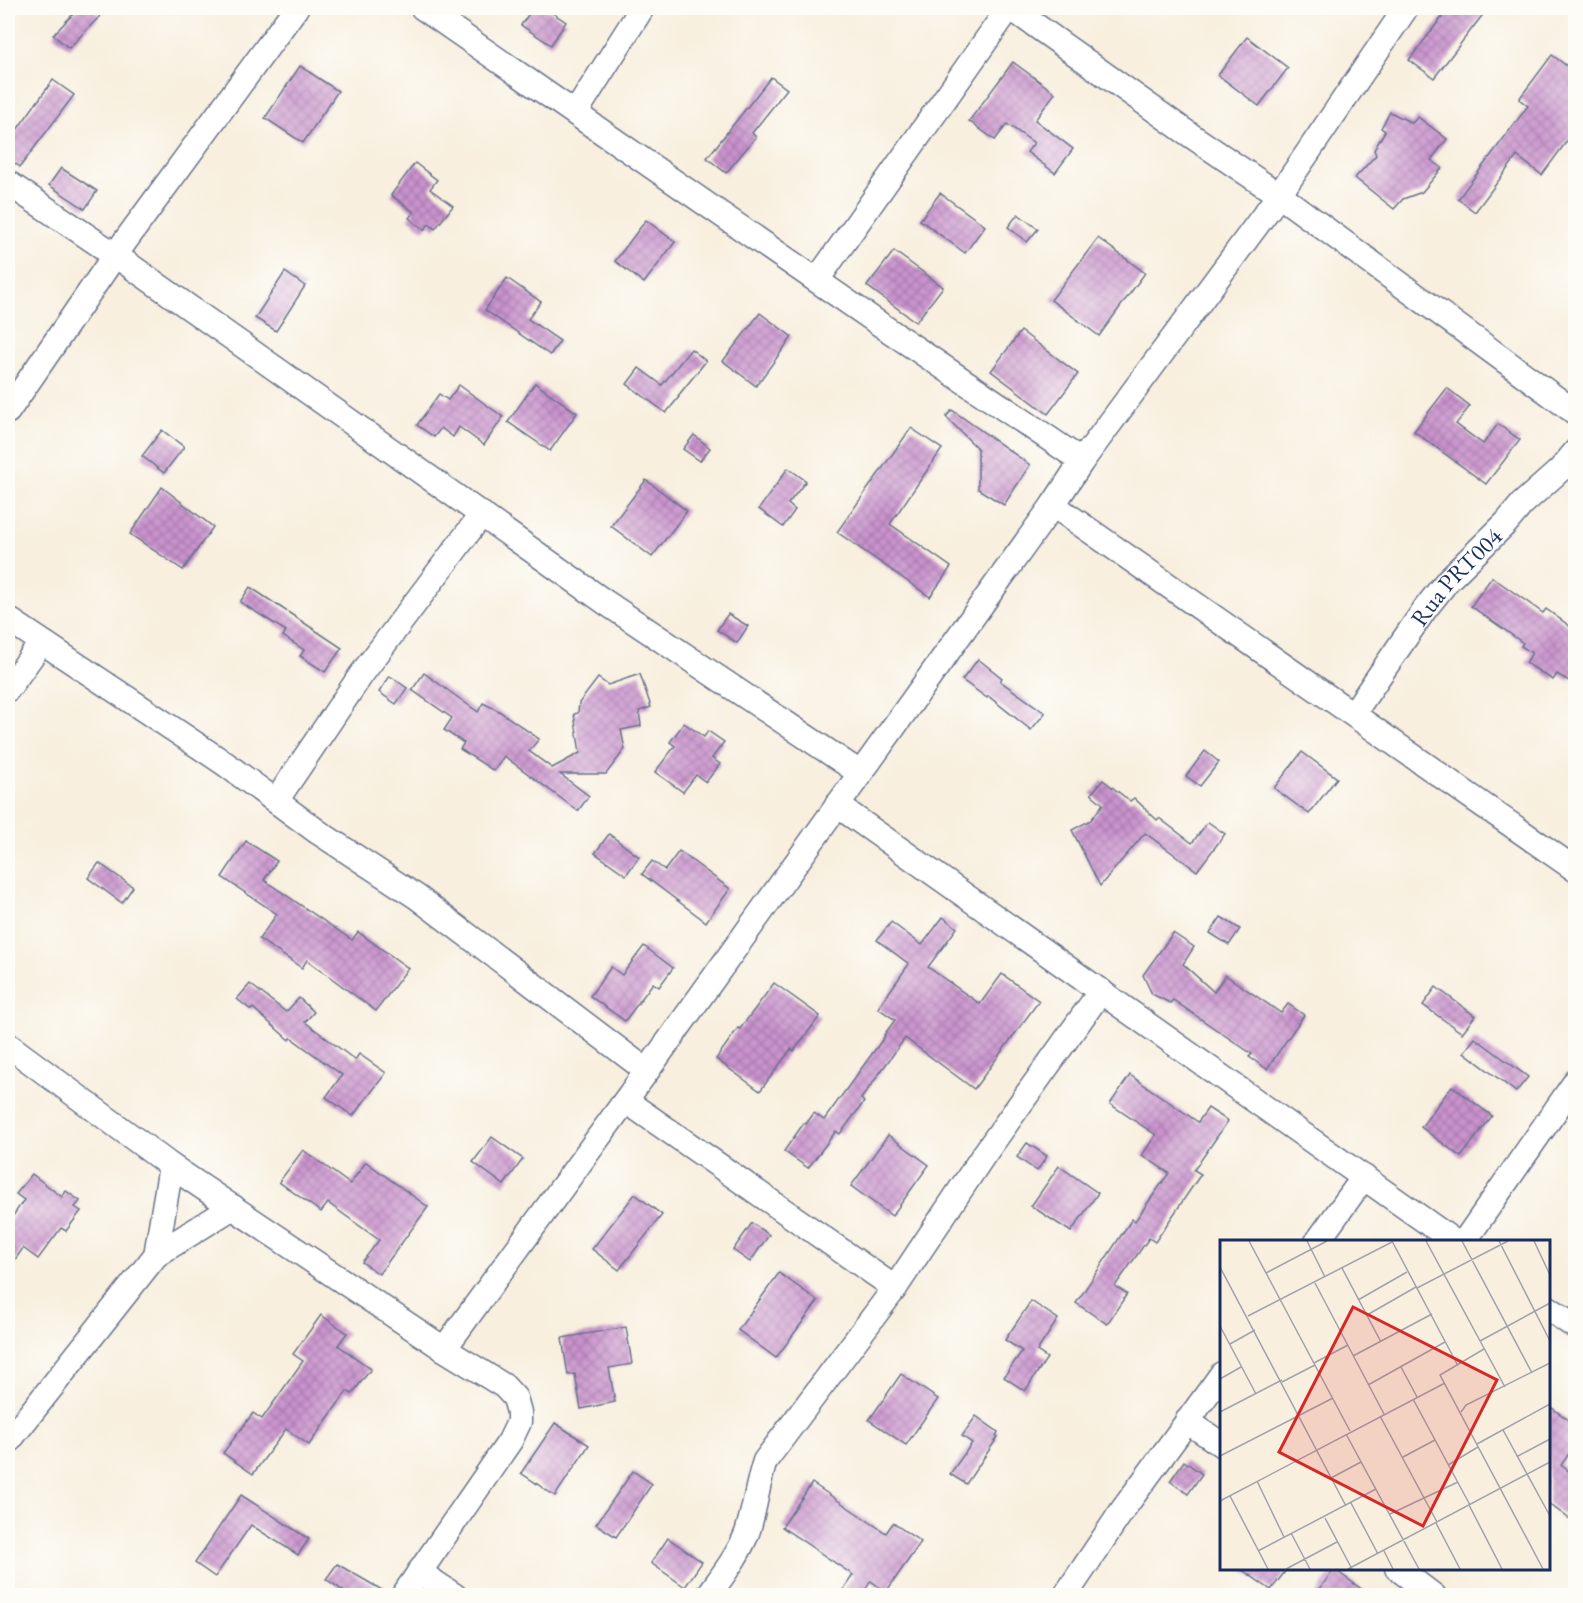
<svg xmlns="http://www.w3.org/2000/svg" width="1583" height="1603" viewBox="0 0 1583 1603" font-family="'EB Garamond',serif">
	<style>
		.building { fill: url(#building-cross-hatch) }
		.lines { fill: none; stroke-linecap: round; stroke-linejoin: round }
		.minor-casing { stroke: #68728b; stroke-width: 27 }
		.minor { stroke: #fff; stroke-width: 24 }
		.labels { text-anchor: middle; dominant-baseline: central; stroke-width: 4.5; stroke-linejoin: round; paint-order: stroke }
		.street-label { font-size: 24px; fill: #1b2f5e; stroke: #fdfcf7 }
		.inset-road { fill: none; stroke: #a0a2ab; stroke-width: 1.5 }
		.view { fill: #d62828; fill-opacity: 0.15; stroke: #d62828; stroke-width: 3 }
		.inset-edge { fill: none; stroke: #1b2f5e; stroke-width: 3 }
	</style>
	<defs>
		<pattern id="building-cross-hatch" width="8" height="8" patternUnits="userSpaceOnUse" patternTransform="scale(1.5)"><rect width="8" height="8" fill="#ca93cd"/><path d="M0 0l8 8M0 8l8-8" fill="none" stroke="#a378aa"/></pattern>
	</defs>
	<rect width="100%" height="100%" fill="#fdfcf7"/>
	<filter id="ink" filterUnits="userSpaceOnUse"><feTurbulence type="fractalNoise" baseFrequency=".0167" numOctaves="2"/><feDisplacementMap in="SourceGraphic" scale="12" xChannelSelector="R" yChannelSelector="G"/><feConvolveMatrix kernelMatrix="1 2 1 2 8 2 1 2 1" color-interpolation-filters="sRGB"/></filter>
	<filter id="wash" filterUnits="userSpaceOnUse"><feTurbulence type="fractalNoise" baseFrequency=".008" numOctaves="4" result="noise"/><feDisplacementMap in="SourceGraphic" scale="24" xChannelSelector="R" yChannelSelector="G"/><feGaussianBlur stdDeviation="1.35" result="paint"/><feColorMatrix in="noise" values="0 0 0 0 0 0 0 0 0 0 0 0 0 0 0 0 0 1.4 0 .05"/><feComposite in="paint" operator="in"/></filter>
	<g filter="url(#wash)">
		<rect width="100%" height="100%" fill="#f8efde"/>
		<g id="blocks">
			<g class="building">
				<path d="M79,8H92L100,16L69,48L53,35Z"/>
				<path d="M533,8H545L566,22L551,45L521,25Z"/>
				<path d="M1449,8H1488L1434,78L1409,60Z"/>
				<path d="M1247,37L1288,68L1259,106L1218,75Z"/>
				<path d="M1552,55L1575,72V130L1542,175L1517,156L1475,212L1458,199L1528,106L1519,99Z"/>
				<path d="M1013,62L1055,93L1035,120L1073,149L1055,173L1027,152L1034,143L1007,124L995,140L969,121Z"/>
				<path d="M300,66L338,91L303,143L265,118Z"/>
				<path d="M771,77L787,89L752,133L756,137L726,173L707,158Z"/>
				<path d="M53,80L74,95L20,167L8,158V142Z"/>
				<path d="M1390,112L1412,123L1418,117L1447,139L1431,160L1442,168L1422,192L1403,199L1394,209L1355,178L1376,155L1374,150L1385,131L1381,128Z"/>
				<path d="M415,163L437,180L430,189L453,206L435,229L429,224L424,230L409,218L414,212L391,195Z"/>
				<path d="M61,168L97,191L85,209L49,185Z"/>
				<path d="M940,193L985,226L965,253L920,220Z"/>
				<path d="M1018,214L1038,229L1027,242L1008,227Z"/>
				<path d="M646,220L675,242L644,283L615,261Z"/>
				<path d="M1098,238L1145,273L1099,336L1051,300Z"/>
				<path d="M894,251L943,287L916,322L867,286Z"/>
				<path d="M285,272L305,286L276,331L255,318Z"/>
				<path d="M507,278L541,302L528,319L560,341L550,355L485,310Z"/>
				<path d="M760,313L792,337L756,386L723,361Z"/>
				<path d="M1021,331L1078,374L1048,414L991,371Z"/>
				<path d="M691,349L706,361L678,396L679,397L666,413L627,384L639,368L662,385Z"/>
				<path d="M535,383L577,413L550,451L508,422Z"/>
				<path d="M459,385L503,417L484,445L459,427L453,437L441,428L434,437L417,425L439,394L448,400Z"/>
				<path d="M1447,388L1470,406L1456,424L1483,444L1498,424L1520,440L1486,484L1414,431Z"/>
				<path d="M952,410L1030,465L1004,505L978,489V449L946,417Z"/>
				<path d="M911,428L942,449L890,524L951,567L930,597L837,532Z"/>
				<path d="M162,430L184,447L164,473L142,456Z"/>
				<path d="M694,435L710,448L700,461L683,449Z"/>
				<path d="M788,468L806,481L788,504L795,510L783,527L759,509Z"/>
				<path d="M646,480L687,511L652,557L611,526Z"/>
				<path d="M162,487L213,527L183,570L130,534Z"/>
				<path d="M1492,577L1543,613L1546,609L1575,630V671L1569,681L1557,674L1553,680L1526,663L1532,653L1521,646L1523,643L1471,606Z"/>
				<path d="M250,587L342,648L325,672L300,656L304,650L283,636L286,631L240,602Z"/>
				<path d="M728,614L748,626L737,643L717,630Z"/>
				<path d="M978,659L1002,678L1000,681L1045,713L1031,730L988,696L987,698L962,680Z"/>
				<path d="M424,673L478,712L483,703L499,711L539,739L529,751L552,768L580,753L574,714L578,713L579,703L598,678L608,685L640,674L651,707L639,711L641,726L621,730L625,749L606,774H560L589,796L578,811L504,756L494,771L460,749L464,743L444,730L452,718L412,690Z"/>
				<path d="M390,676L407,688L396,704L379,692Z"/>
				<path d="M684,723L704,737L708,731L724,742L712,758L720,764L706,782L696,775L683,792L655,772L675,746L670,742Z"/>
				<path d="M1205,751L1219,762L1200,786L1186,776Z"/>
				<path d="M1302,752L1337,778L1309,814L1274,788Z"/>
				<path d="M1103,780L1130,801L1134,798L1157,820L1159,818L1192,843L1208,822L1225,834L1197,871L1145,833L1100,886L1072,830L1091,820L1103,804L1091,794Z"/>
				<path d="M609,834L639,857L626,875L595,853Z"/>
				<path d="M246,841L277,861L264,880L352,940L358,932L408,968L376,1011L307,960L302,968L259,939L277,914L222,877Z"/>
				<path d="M679,851L730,889L706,922L642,874L652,861L665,870Z"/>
				<path d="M99,863L133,887L122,903L88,878Z"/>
				<path d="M943,917L957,928L928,967L980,1004L1002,974L1039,1001L974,1089L905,1038L861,1099L864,1102L840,1134L836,1131L808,1168L784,1151L804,1123L806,1124L814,1113L824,1120L885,1036L884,1035L895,1020L878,1008L909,964L877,940L891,922L922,945Z"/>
				<path d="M1221,917L1240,929L1229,945L1210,933Z"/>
				<path d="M1173,933L1194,947L1183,964L1214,992L1225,975L1281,1013L1288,1004L1304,1015L1267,1069L1249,1057L1252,1054L1173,1000L1170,1003L1152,994L1143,975Z"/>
				<path d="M644,946L673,968L659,987L653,983L625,1021L590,996L611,967L622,975Z"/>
				<path d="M774,983L820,1016L794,1051L791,1049L760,1091L716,1059L738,1028L740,1029Z"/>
				<path d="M250,984L286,1012L299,998L314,1012L305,1022L355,1060L359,1054L386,1073L353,1116L326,1097L342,1075L291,1038L289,1040L253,1008L251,1010L237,999Z"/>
				<path d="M1436,987L1475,1016L1462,1033L1423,1005Z"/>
				<path d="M1475,1038L1528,1077L1516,1092L1464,1052Z"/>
				<path d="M1130,1075L1198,1122L1208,1108L1228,1121L1194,1170L1201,1174L1155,1242L1149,1238L1115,1286L1127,1294L1107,1324L1076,1303L1132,1219L1135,1221L1169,1173L1142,1155L1156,1135L1110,1104Z"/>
				<path d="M1452,1086L1492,1116L1461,1157L1421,1127Z"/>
				<path d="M888,1135L929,1165L892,1216L851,1186Z"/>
				<path d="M492,1137L523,1159L504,1185L473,1162Z"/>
				<path d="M1027,1143L1047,1156L1037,1171L1017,1157Z"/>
				<path d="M303,1150L350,1184L366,1162L428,1207L379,1274L362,1262L379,1240L328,1203L321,1212L279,1182Z"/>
				<path d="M1059,1166L1098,1193L1071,1232L1031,1206Z"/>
				<path d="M32,1174L62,1197L66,1191L80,1201L75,1207L81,1211L66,1231L61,1228L38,1259L23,1248L8,1270V1223L24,1200L16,1194Z"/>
				<path d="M635,1194L662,1215L619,1270L592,1249Z"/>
				<path d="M752,1223L769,1235L750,1262L733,1250Z"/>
				<path d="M779,1273L818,1301L776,1358L738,1330Z"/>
				<path d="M1031,1301L1058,1319L1037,1351L1047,1358L1025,1391L1004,1377L1022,1351L1005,1340Z"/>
				<path d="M321,1315L347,1333L338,1345L371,1369L352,1394L347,1391L309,1445L286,1429L253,1474L223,1453L253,1413L262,1419L303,1361L293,1354Z"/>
				<path d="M626,1327L632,1364L609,1368L615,1402L581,1409L575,1374L568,1375L562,1338Z"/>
				<path d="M901,1374L938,1399L906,1445L869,1420Z"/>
				<path d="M1548,1405L1575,1425V1445L1561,1465L1575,1476V1523L1548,1503Z"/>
				<path d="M976,1416L998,1432L996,1436L998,1437L966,1484L950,1474L972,1443L962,1436Z"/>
				<path d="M555,1423L589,1445L555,1496L521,1473Z"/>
				<path d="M1184,1461L1202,1474L1188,1494L1170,1481Z"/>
				<path d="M633,1471L652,1484L616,1537L596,1524Z"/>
				<path d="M812,1483L886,1533L893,1523L921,1542L886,1592L871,1581L861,1596H839L853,1575L782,1527Z"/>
				<path d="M241,1495L309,1539L298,1555L251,1525L215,1577L195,1563Z"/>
				<path d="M668,1538L702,1562L685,1587L651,1563Z"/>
				<path d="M337,1564L389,1594V1596H351L326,1579Z"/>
				<path d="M1241,1569H1287L1271,1590Z"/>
				<path d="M1334,1569L1371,1596H1315Z"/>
			</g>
		</g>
	</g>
	<g filter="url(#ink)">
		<use href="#blocks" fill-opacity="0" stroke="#68728b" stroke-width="1.5"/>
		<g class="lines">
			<defs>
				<g id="minor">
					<path d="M423,8L884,327L1082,461"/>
					<path d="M1011,8L1183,130L1279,195L1576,413"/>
					<path d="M576,112L642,8"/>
					<path d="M8,183L115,255L605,602L860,773"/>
					<path d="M817,280L1009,8"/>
					<path d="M8,411L115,255L296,8"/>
					<path d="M1053,505L1576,870"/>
					<path d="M8,619L224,763L318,832L417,897L647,1071"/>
					<path d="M8,689L41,643"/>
					<path id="s1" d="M1353,714L1425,609L1448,580L1506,523L1522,504L1560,470L1576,451"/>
					<path d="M276,801L361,675L482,514"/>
					<path d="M837,805L1455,1242"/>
					<path d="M8,1045L171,1166L444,1349L504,1386L515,1398L519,1412V1422L510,1441L403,1596"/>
					<path d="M626,1101L895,1288"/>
					<path d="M1317,1242L1364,1177"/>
					<path d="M1464,1242L1576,1081"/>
					<path d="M156,1255L233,1207"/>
					<path d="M1548,1308L1576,1327"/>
					<path d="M444,1349L647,1071L1053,505L1082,461L1279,195L1406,8"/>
					<path d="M1187,1421L1222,1445"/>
					<path d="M8,1442L156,1255L171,1166"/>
					<path d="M1397,1568L1434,1596"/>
					<path d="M419,1572L455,1596"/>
					<path d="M708,1596C722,1576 738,1556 747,1533C755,1509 757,1485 765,1461L895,1288L983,1156L1101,991"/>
					<path d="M1065,1596L1124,1508L1222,1374"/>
				</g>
			</defs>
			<use href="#minor" class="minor-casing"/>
			<use href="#minor" class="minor"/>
		</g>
	</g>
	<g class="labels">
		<g class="street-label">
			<text stroke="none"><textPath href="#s1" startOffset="172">Rua PRT004</textPath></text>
		</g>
	</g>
	<g transform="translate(1220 1240)">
		<rect width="330" height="330" fill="#f8efde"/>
		<path class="inset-road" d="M29,1L130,191M87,1L105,37M172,1L237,124M206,1L285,147M242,1L312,133M279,1L330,101M314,1L330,35M0,27L126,266M122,28L161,102M46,33L107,1M95,43L164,174M197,48L288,1M138,60L187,32M147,75L196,47M28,76L172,2M0,86L36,154M260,101L330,63M10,104L35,90M264,109L220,135L323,329M133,116L212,74M94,123L128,105M181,127L197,157M0,139L21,127M62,142L95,125M148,145L225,102M193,159L250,265M0,172L62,140M241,172L246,165L330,123M160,176L217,282M283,190L330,276M126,194L199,329M257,204L330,164M0,216L113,158M298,216L330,199M183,217L215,200M228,225L258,207M111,238L141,222M37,241L64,297M10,256L48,329M0,261L225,143M131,263L158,314M249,265L282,329M170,274L238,242M105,278L132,329M216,283L240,329M71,293L90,329M38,311L156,249M164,311L173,329M66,329L117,302M128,329L330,222"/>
		<path class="view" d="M133,67L277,140L203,286L59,212Z"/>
		<rect width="330" height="330" class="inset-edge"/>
	</g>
	<rect width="1583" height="1603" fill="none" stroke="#fdfcf7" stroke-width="30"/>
</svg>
